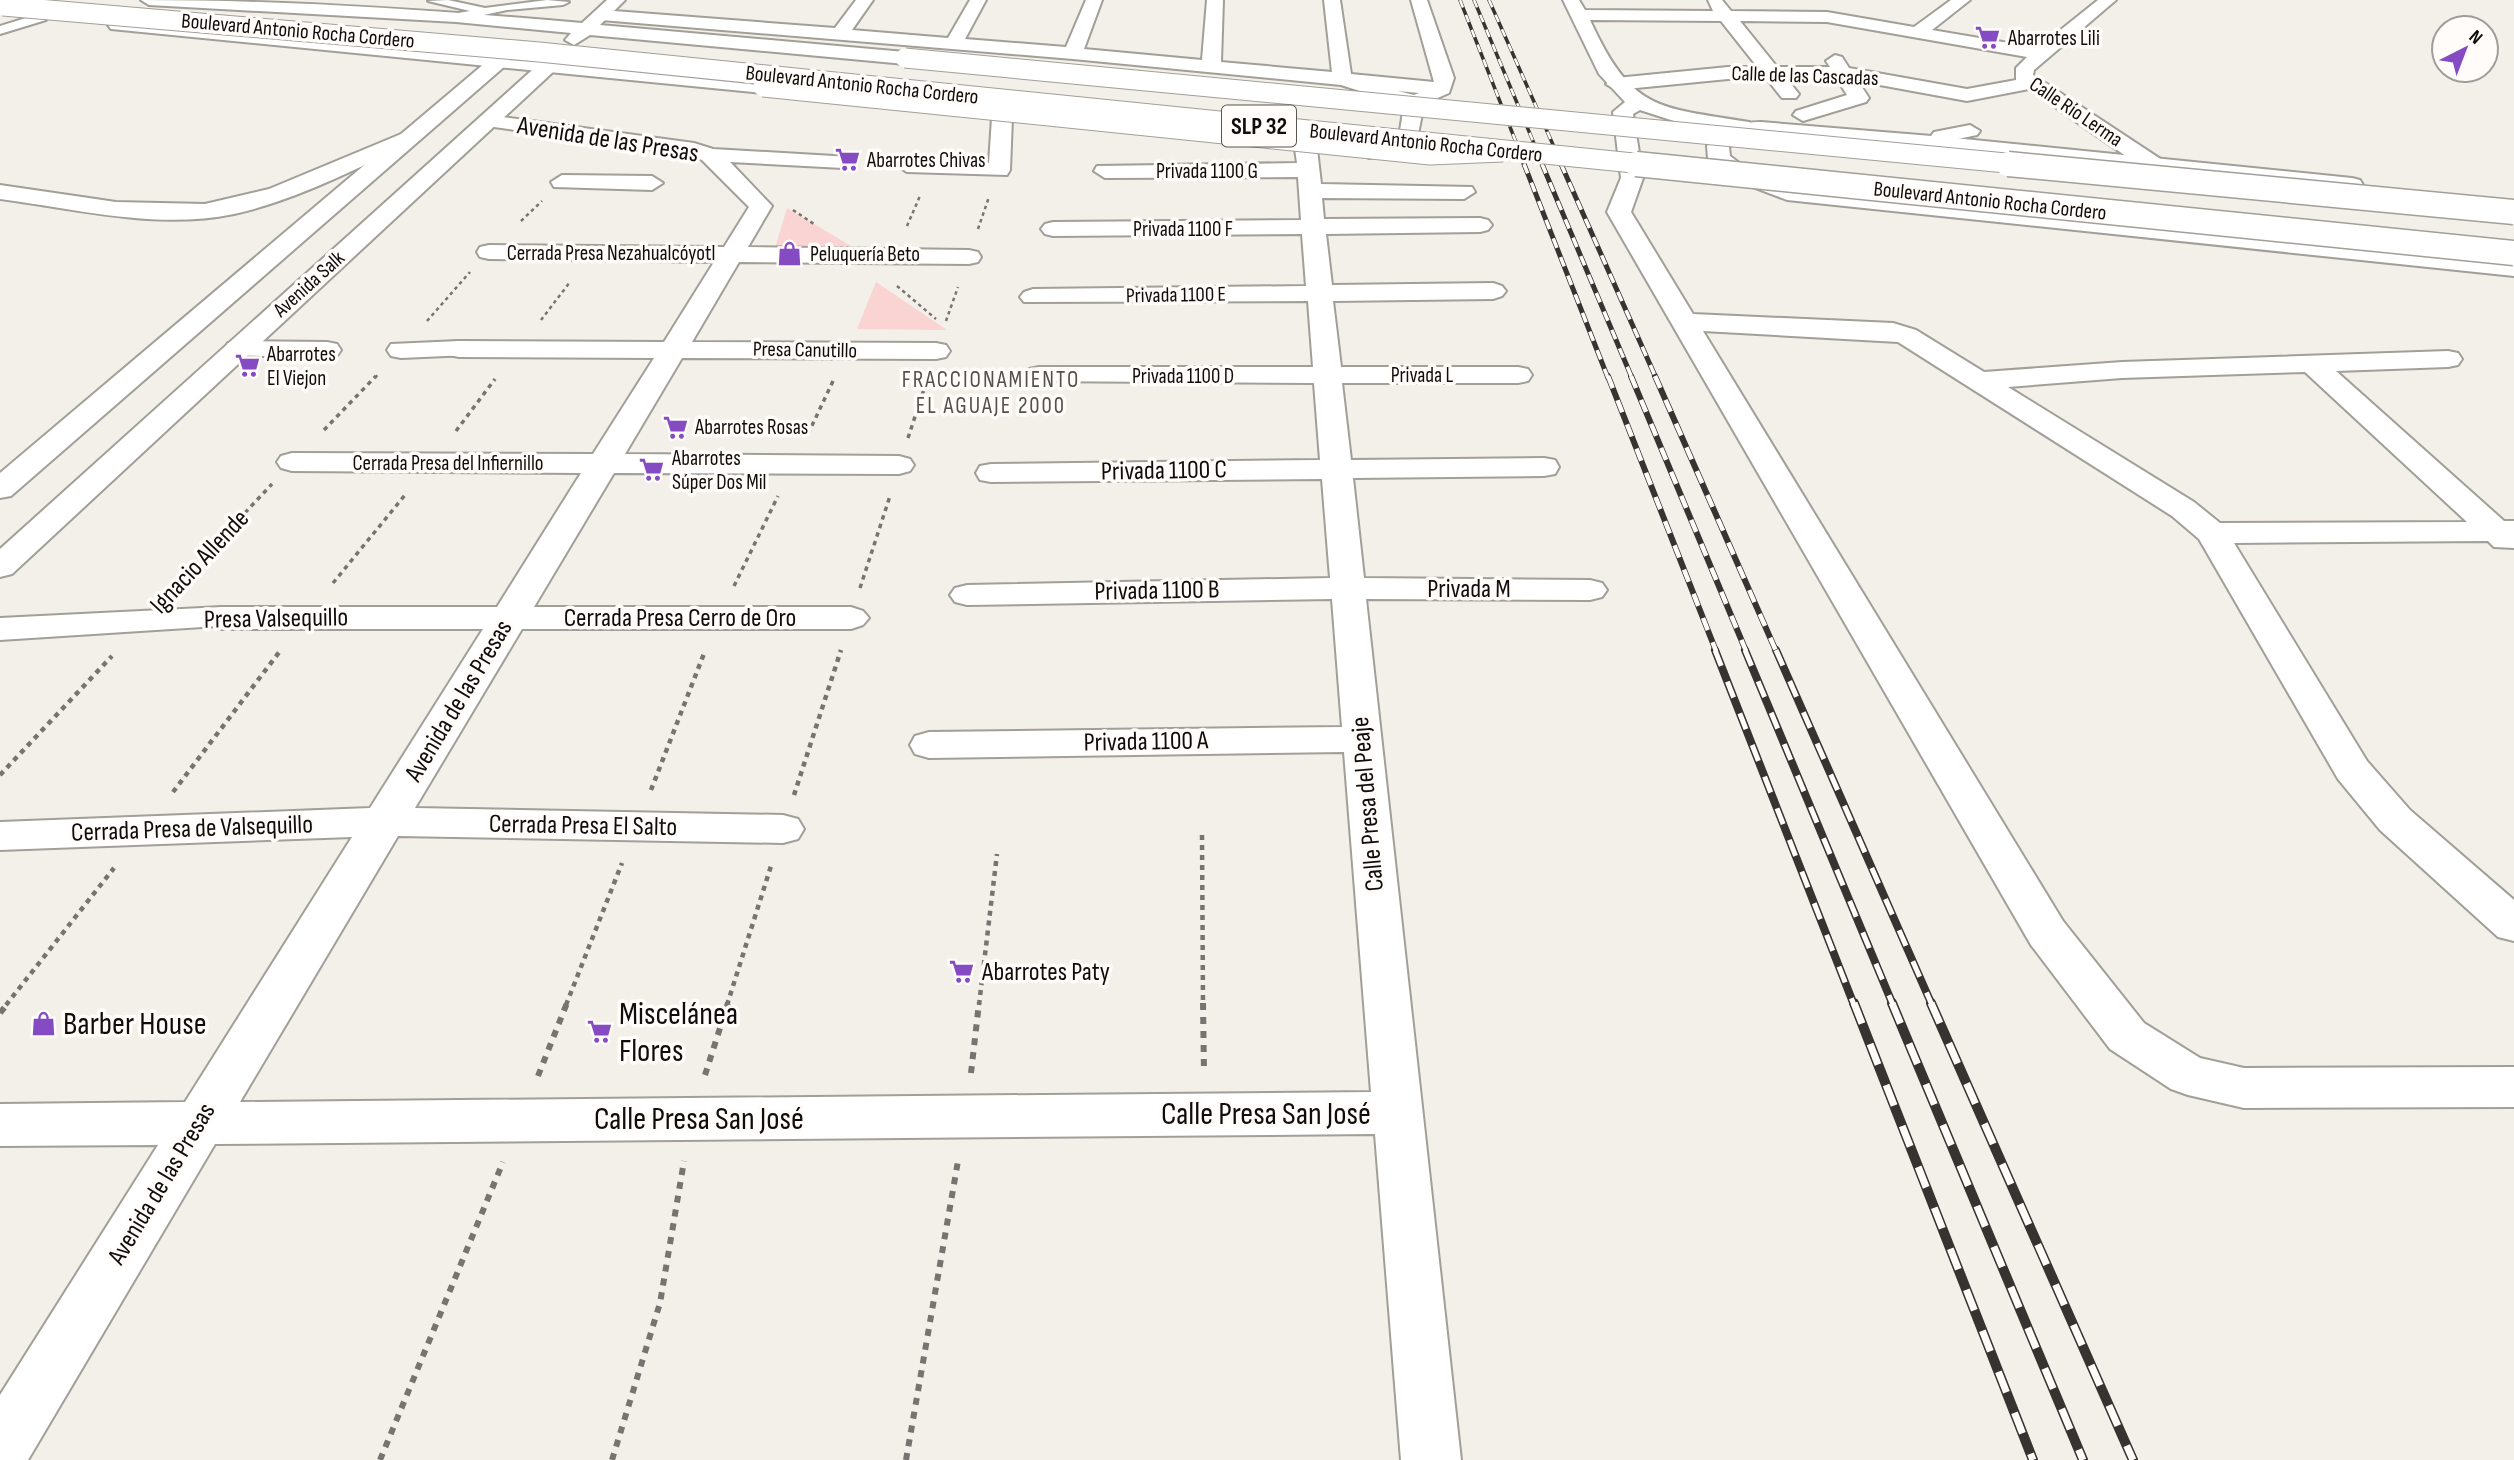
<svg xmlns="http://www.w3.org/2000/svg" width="2514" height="1460" viewBox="0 0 2514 1460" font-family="'Sofia Sans Condensed',sans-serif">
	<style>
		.green { fill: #fad4d2 }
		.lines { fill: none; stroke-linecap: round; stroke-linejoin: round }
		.service-casing { stroke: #a29e98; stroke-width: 4 }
		.pedestrian-casing { stroke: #a29e98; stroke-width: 4 }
		.minor-casing { stroke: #a29e98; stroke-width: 4 }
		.tertiary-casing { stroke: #a29e98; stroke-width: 4 }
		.secondary-casing { stroke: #a29e98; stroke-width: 4 }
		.path-far3 { stroke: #767470; stroke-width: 2.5; stroke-dasharray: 3.5 3.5; stroke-linecap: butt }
		.path-far2 { stroke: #767470; stroke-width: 3.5; stroke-dasharray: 4.5 4.5; stroke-linecap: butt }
		.path-far1 { stroke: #767470; stroke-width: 4.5; stroke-dasharray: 5 5; stroke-linecap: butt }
		.path { stroke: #767470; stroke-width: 6; stroke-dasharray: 7 7; stroke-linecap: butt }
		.service { fill: #fff; fill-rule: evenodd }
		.pedestrian { fill: #fff; fill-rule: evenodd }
		.minor { fill: #fff; fill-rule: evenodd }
		.tertiary { fill: #fff; fill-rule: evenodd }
		.secondary { fill: #fff; fill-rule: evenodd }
		.rail-far4-casing { stroke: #363331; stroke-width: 3.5 }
		.rail-far3-casing { stroke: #363331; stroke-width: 5 }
		.rail-far2-casing { stroke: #363331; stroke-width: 6 }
		.rail-far1-casing { stroke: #363331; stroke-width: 8 }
		.rail-casing { stroke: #363331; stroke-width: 10 }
		.rail-far4 { stroke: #fffcf9; stroke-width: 2.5; stroke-dasharray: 8; stroke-linecap: butt }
		.rail-far3 { stroke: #fffcf9; stroke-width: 3.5; stroke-dasharray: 10; stroke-linecap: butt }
		.rail-far2 { stroke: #fffcf9; stroke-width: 4.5; stroke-dasharray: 13; stroke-linecap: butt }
		.rail-far1 { stroke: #fffcf9; stroke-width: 5; stroke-dasharray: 17; stroke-linecap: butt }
		.rail { stroke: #fffcf9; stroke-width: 7; stroke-dasharray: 22; stroke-linecap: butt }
		.secondary-bridge-far1-casing { stroke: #a29e98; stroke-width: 21; stroke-linecap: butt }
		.secondary-bridge-casing { stroke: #a29e98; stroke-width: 27; stroke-linecap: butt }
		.trunk-bridge-far1-casing { stroke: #a29e98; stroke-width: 21; stroke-linecap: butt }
		.trunk-bridge-casing { stroke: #a29e98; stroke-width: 27; stroke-linecap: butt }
		.secondary-bridge-far1 { stroke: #fff; stroke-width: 19 }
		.secondary-bridge { stroke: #fff; stroke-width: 24 }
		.trunk-bridge-far1 { stroke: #fff; stroke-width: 19 }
		.trunk-bridge { stroke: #fff; stroke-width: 24 }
		.labels { text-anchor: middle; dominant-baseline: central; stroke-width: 7; stroke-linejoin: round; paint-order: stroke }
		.far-street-label { font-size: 21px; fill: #0f0d0b; stroke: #fffcf9 }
		.far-poi-label { font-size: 21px; fill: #0f0d0b; stroke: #fffcf9; text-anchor: start }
		.far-neighbourhood-label { font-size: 23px; letter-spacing: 2px; fill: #54514c; stroke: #fffcf9 }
		.shield { fill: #fffcf9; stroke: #575552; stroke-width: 2 }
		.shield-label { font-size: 24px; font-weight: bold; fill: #0f0d0b }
		.street-label { font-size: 26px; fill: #0f0d0b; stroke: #fffcf9 }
		.poi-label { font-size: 26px; fill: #0f0d0b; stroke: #fffcf9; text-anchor: start }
		.near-poi-label { font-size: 32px; fill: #0f0d0b; stroke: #fffcf9; text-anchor: start }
		.near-street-label { font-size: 32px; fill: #0f0d0b; stroke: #fffcf9 }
	</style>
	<rect width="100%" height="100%" fill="#f3efe9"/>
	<g class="green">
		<path d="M787,208L856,249L774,251Z"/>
		<path d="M876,282L947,330L857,329Z"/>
	</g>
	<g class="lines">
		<defs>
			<g id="service">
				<path d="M448,0L485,8L547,0L569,2L563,5L507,10L456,21L452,20V14L470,11L428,1Z"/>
				<path d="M42,13L48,17L46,20L0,34V26Z"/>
			</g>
			<g id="pedestrian">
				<path d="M1728,67H1773L1782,73L1773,79H1728L1616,90L1606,84L1616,78Z"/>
				<path d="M459,341L469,343L473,349L469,355L401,358L391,356L387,350L391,344Z"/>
				<path d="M222,607L234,611L240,618L234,625L0,640V618Z"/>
			</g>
			<g id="minor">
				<path d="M856,0H873L852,30L948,38L970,0H986L965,39L1066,47L1086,0H1102L1084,49L1202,60L1207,0H1223L1221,62L1332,72L1324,0H1340L1351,74L1434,82L1411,0H1427L1454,78L1449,93L1424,104L1416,144L1402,153L1369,158L1358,152L1361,147L1388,143L1399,137L1404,105L1341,85L1073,59L601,20L592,15L601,10L835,28ZM1398,91L1419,93L1414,95Z"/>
				<path d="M1563,0H1579L1585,10L1713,11L1708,0H1722L1731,11L1827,12L1914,27L1951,0H1970L1932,30L2038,48L2098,0H2116L2034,70L2033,75L2162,160L2165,165L2162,170H2146L2029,89L1967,101L1858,81L1869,98L1866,102L1803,121L1793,115L1796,111L1847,95L1837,79H1787L1799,94L1796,98H1782L1721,21L1590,20C1632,111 1656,107 1749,122L1759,128L1749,134L1677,122L1640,110L1633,114L1643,178L1631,212L1693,314L1893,323L1916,330L1984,372L2122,362L2448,351L2458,353L2462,359L2458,365L2448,367L2336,371L2504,521H2514V548L2494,547L2488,541L2234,543L2367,761L2410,810L2514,900V941L2498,937L2380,830L2338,779L2199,539L2172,516L1898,342L1703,331L2063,921L2144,1023L2200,1058L2244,1068L2514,1067V1107L2244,1108L2188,1095L2171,1089L2110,1049L2031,945L1607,212L1621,178L1613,112L1625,102L1599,74ZM1740,21L1827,22L2027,57L2016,68V80L1967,89L1849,68L1842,57L1835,55L1826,61L1830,67H1777ZM2305,372L2467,522L2220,523L2194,502L2008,387L2122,378Z"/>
				<path d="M1002,112L1012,118L1010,170L1007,175L907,172L896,165L907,158L989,163L992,118Z"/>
				<path d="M487,115L694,143L713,149L851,157L854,162L843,168L730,162L772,206L748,247L969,250L978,252L981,257L978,262L969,264L739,262L692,342L936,343L946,345L950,351L946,357L936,359L682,358L625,454L899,456L910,459L914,465L910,471L899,474L614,473L534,607H851L863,611L869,618L863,625L851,629H522L415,808L783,815L798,819L804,829L798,839L783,843L398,836L240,1102L1371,1092L1344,752L929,758L915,754L910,745L915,736L929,732L1342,727L1332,599L967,605L955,602L950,595L955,588L967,585L1330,578L1322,479L991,482L980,480L976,473L980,466L991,464L1320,460L1314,383L1029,381L1025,375L1029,369L1039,367H1313L1308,301L1024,302L1020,297L1024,292L1033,289L1306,286L1302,234L1053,236L1045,234L1041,229L1045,224L1053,222L1301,220L1298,177L1105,178L1094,171L1097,166L1297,163L1295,149L1306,143L1317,149L1321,184L1472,187L1475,192L1464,199L1322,198L1324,219L1480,218L1488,220L1492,225L1488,230L1480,232L1326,234L1332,285L1493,283L1502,286L1506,291L1502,296L1493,299L1333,301L1341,367H1518L1528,369L1532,375L1528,381L1518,383H1342L1351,460L1544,458L1555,460L1559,467L1555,474L1544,476L1353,478L1364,578L1590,580L1602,583L1607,590L1602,597L1590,600L1366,599L1461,1460H1401L1375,1134L215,1144L28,1460H0V1395L158,1145L0,1146V1104L185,1102L352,837L0,850V822L370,808L483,629H222L210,625L204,618L210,611L222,607H497L581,473L292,471L281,468L277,462L281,456L292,453L593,454L654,358L459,357L449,355L445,349L449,343L459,341L664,342L714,262L489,259L480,257L477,252L480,247L489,245L724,247L749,207L702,160L690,155L480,125L477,121L480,117Z"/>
				<path d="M1970,125L1980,131L1977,135L1953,140L1951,147H1937L1931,136L1934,132Z"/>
				<path d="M406,132L413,134L416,138L413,142C355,169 297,200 234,214C157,230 76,209 0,199V185L116,202L205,204L269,189Z"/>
				<path d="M562,175L652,176L663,183L652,190L554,187L551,182Z"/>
				<path d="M238,341L327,342L337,344L341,350L337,356L327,358L228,355L224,349L228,343Z"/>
			</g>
			<g id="tertiary">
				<path d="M498,56L507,62L505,66L11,496L0,498V473L491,58Z"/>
				<path d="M547,61L556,67L554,71L12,574L0,577V549L540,63Z"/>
				<path d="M1761,122L1944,137L2352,178L2360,180L2363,185L2360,190L2352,192L1944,149L1761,134L1745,136L1729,147L1730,156L1750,171L1789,186L2514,262V276L1787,200L1734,180L1708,158L1707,146C1720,129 1740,122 1761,122Z"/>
			</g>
			<g id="secondary">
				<path d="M141,0C288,0 435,10 582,23L607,0H625L600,25L905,52L914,58L905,64L590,35L574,45L565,40L571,33L456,22L149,5Z"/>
				<path d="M117,20L763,81L773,87L763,93L111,29L108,25Z"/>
			</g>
		</defs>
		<use href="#service" class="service-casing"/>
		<use href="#pedestrian" class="pedestrian-casing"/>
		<use href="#minor" class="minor-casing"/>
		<use href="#tertiary" class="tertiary-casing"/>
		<use href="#secondary" class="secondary-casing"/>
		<g class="path-far3">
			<path d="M793,210L814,224"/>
			<path d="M521,221L542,201"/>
			<path d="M907,226L920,196"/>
			<path d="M978,229L989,197"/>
			<path d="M897,286L936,319"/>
			<path d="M541,320L570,282"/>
			<path d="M427,321L470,272"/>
			<path d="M946,321L958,287"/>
			<path d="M375,378L379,373"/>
		</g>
		<g class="path-far2">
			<path d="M324,430L376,376"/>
			<path d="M456,431L495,379"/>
			<path d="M808,434L834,379"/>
			<path d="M908,438L927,380"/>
			<path d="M333,583L405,495"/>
			<path d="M177,585L272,484"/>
			<path d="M734,586L778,496"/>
			<path d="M860,588L890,496"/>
		</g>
		<g class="path-far1">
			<path d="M0,775L112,656"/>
			<path d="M651,790L705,651"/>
			<path d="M173,792L280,651"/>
			<path d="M794,795L841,650"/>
			<path d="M1202,835L1203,1005"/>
			<path d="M6,1005L114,868"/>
			<path d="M566,1005L622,863"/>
			<path d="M727,1005L771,866"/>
			<path d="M979,1005L997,854"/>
		</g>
		<g class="path">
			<path d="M1203,1003L1204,1072"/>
			<path d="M0,1013L8,1003"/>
			<path d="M971,1073L979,1003"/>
			<path d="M705,1075L728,1003"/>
			<path d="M538,1076L567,1003"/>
			<path d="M380,1460L503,1162"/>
			<path d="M612,1460L660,1303L684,1161"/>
			<path d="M906,1460L958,1161"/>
		</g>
		<use href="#service" class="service"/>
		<use href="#pedestrian" class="pedestrian"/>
		<use href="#minor" class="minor"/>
		<use href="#tertiary" class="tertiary"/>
		<use href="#secondary" class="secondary"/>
		<defs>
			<g id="rail-far4">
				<path d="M1460,0L1525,165"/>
				<path d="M1474,0L1543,165"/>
				<path d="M1489,0L1562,165"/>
			</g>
			<g id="rail-far3">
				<path d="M1524,164L1608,378"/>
				<path d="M1542,164L1632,378"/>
				<path d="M1561,164L1656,378"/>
			</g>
			<g id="rail-far2">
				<path d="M1608,376L1716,651"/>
				<path d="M1631,376L1746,651"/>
				<path d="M1655,376L1776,651"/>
			</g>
			<g id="rail-far1">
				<path d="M1715,650L1854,1005"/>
				<path d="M1745,650L1893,1005"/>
				<path d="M1776,650L1932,1005"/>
			</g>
			<g id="rail">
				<path d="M1854,1003L2033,1460"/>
				<path d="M1892,1003L2083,1460"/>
				<path d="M1931,1003L2133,1460"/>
			</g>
		</defs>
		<use href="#rail-far4" class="rail-far4-casing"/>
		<use href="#rail-far3" class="rail-far3-casing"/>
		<use href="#rail-far2" class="rail-far2-casing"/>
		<use href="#rail-far1" class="rail-far1-casing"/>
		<use href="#rail" class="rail-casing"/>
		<use href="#rail-far4" class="rail-far4"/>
		<use href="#rail-far3" class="rail-far3"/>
		<use href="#rail-far2" class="rail-far2"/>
		<use href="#rail-far1" class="rail-far1"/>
		<use href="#rail" class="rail"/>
		<defs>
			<g id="secondary-bridge-far1">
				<path d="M905,58L2027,165"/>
				<path d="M763,87L1430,155L1503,152"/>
			</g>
			<path id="secondary-bridge" d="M2008,164L2514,212"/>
			<path id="trunk-bridge-far1" d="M3,6L539,52L1653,165"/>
			<path id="trunk-bridge" d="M1636,164L2514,253"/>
		</defs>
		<use href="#secondary-bridge-far1" class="secondary-bridge-far1-casing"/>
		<use href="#secondary-bridge" class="secondary-bridge-casing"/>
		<use href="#trunk-bridge-far1" class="trunk-bridge-far1-casing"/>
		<use href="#trunk-bridge" class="trunk-bridge-casing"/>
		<use href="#secondary-bridge-far1" class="secondary-bridge-far1"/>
		<use href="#secondary-bridge" class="secondary-bridge"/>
		<use href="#trunk-bridge-far1" class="trunk-bridge-far1"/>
		<use href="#trunk-bridge" class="trunk-bridge"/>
	</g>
	<defs>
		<symbol id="supermarket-bare" viewBox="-9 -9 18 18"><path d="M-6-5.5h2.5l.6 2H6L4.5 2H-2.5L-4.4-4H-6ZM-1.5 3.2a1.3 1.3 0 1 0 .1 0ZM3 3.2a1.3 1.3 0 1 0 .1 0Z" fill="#854bc2" stroke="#fffcf9" stroke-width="2.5" paint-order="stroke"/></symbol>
		<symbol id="shop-bare" viewBox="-9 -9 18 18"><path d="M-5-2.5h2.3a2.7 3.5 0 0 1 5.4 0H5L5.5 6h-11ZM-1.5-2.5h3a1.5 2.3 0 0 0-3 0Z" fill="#854bc2" stroke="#fffcf9" stroke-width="2.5" paint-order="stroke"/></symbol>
	</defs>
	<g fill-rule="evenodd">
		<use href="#supermarket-bare" x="1970" y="20" width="35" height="35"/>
		<use href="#supermarket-bare" x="830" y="142" width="35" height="35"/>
		<use href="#shop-bare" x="772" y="236" width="35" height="35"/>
		<use href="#supermarket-bare" x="230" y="348" width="35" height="35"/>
		<use href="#supermarket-bare" x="658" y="410" width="35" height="35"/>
		<use href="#supermarket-bare" x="634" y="452" width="35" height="35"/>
		<use href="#supermarket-bare" x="944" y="954" width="35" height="35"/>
		<use href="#shop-bare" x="26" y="1006" width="35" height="35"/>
		<use href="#supermarket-bare" x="582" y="1014" width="35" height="35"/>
	</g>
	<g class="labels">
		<g class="far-street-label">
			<text transform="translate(298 31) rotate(5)">Boulevard Antonio Rocha Cordero</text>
			<text transform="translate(1805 76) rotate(2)">Calle de las Cascadas</text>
			<text transform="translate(862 85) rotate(6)">Boulevard Antonio Rocha Cordero</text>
			<text transform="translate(2076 112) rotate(34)">Calle Río Lerma</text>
			<text transform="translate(1426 143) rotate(6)">Boulevard Antonio Rocha Cordero</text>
			<text x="1207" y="171">Privada 1100 G</text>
			<text transform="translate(1990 201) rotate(6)">Boulevard Antonio Rocha Cordero</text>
			<text x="1183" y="229">Privada 1100 F</text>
			<text x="611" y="253">Cerrada Presa Nezahualcóyotl</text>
			<text transform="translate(309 284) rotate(-42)">Avenida Salk</text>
			<text transform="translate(1176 295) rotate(-1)">Privada 1100 E</text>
			<text transform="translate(805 350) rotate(1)">Presa Canutillo</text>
			<text x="1422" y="375">Privada L</text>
			<text x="1183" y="376">Privada 1100 D</text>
			<text x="448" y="463">Cerrada Presa del Infiernillo</text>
		</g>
		<g class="far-poi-label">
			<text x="2008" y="38">Abarrotes Lili</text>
			<text x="867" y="160">Abarrotes Chivas</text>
			<text x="810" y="254">Peluquería Beto</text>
			<text x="267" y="354">Abarrotes<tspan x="267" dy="24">El Viejon</tspan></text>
			<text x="695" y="427">Abarrotes Rosas</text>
			<text x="672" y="458">Abarrotes<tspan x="672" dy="24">Súper Dos Mil</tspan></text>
		</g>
		<g class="far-neighbourhood-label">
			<text x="991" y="380">FRACCIONAMIENTO<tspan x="991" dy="26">EL AGUAJE 2000</tspan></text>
		</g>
		<rect class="shield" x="1222" y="105.5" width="74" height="41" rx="5"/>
		<g class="shield-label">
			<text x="1259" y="126">SLP 32</text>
		</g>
		<g class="street-label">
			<text transform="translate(608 140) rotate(9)">Avenida de las Presas</text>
			<text transform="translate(1164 471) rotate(-1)">Privada 1100 C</text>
			<text transform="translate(200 562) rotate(-47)">Ignacio Allende</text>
			<text x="1469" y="589">Privada M</text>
			<text transform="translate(1157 591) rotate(-1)">Privada 1100 B</text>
			<text x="680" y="618">Cerrada Presa Cerro de Oro</text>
			<text transform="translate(276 619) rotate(-1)">Presa Valsequillo</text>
			<text transform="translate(459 701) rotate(-59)">Avenida de las Presas</text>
			<text transform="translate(1146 742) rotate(-1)">Privada 1100 A</text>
			<text transform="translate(1368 804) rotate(-95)">Calle Presa del Peaje</text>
			<text transform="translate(583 826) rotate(1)">Cerrada Presa El Salto</text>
			<text transform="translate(192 829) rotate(-2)">Cerrada Presa de Valsequillo</text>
			<text transform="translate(162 1184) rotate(-59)">Avenida de las Presas</text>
		</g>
		<g class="poi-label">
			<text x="982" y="972">Abarrotes Paty</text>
		</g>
		<g class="near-poi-label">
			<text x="619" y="1014">Miscelánea<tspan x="619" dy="37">Flores</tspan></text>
			<text x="63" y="1024">Barber House</text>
		</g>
		<g class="near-street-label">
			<text x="1266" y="1114">Calle Presa San José</text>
			<text x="699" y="1119">Calle Presa San José</text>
		</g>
	</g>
	<g transform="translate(2465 49) rotate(42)"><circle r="33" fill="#fffcf9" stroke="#9f9c9a" stroke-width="2"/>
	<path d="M0-5L12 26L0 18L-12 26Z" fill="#854bc2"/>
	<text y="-10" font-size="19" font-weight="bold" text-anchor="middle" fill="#0f0d0b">N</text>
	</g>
</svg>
